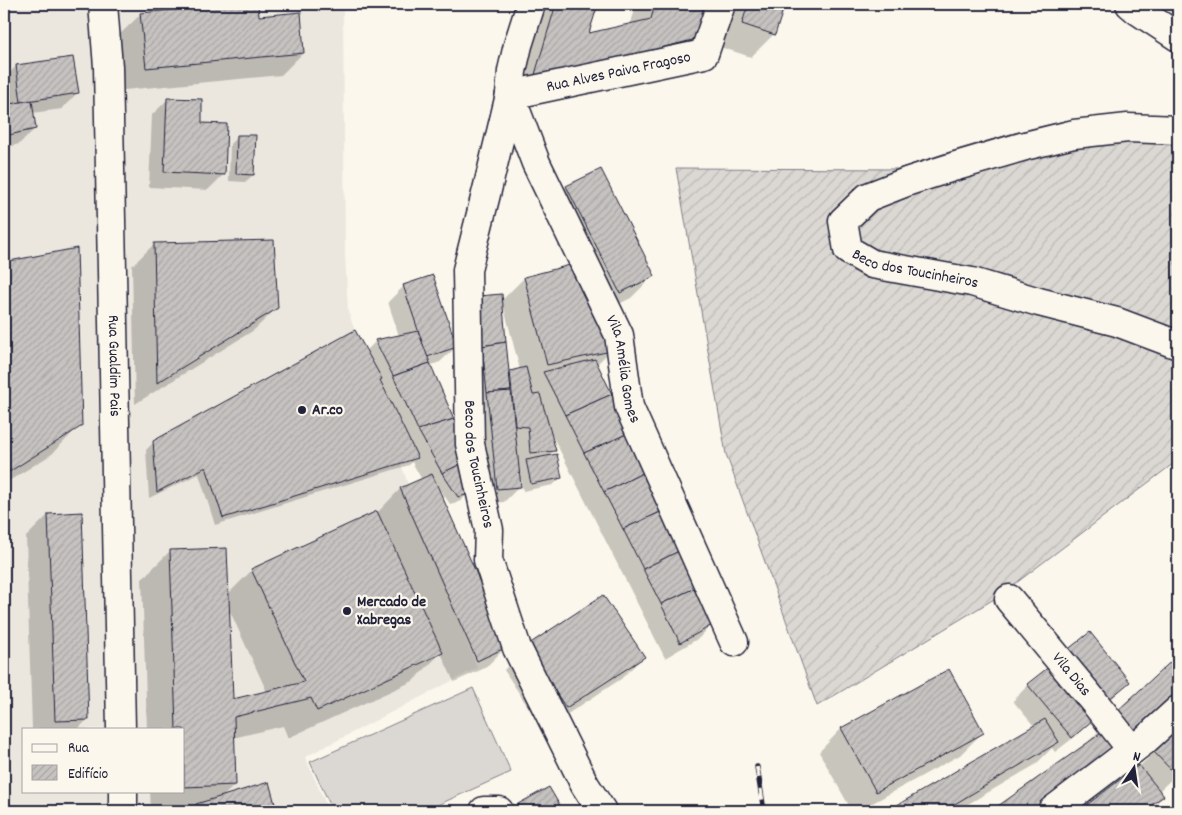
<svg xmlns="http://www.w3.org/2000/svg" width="1182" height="815" viewBox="0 0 1182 815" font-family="Dekko,sans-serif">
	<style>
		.built { fill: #ebe7df; fill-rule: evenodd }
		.garden { fill: url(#garden-furrows); stroke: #7e7d87 }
		.pitch { fill: #dbd8d3; stroke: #7e7d87 }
		.shadow { fill: #0003; fill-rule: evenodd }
		.building { fill: url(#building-hatch); stroke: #22223b }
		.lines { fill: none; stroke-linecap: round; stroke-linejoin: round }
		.minor-casing { stroke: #22223b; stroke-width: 31 }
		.major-casing { stroke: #22223b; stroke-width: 31 }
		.minor { stroke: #fbf7ec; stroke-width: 28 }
		.major { stroke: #fbf7ec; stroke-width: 28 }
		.rail-casing { stroke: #22223b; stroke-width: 5.5 }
		.rail { stroke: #fbf7ec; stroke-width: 4; stroke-dasharray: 11; stroke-linecap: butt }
		.poi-dot { fill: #22223b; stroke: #fbf7ec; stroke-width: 2 }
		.labels { text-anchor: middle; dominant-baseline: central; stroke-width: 4.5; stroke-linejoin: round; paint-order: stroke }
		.street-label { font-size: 16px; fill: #22223b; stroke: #fbf7ec }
		.poi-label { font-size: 16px; font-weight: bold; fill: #22223b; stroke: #fbf7ec; text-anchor: start }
	</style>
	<defs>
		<pattern id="garden-furrows" width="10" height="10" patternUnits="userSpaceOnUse" patternTransform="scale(1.25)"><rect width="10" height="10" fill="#dbd8d3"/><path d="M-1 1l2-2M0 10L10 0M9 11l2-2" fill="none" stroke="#bcb9b6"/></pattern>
		<pattern id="building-hatch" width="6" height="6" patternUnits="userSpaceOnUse" patternTransform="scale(1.25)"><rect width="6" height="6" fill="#c6c2c0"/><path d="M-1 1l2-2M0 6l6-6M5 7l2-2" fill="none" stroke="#aaa6a6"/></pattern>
	</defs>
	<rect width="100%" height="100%" fill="#fbf7ec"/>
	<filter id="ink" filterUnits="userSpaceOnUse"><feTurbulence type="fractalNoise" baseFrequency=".02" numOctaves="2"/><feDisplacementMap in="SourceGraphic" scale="10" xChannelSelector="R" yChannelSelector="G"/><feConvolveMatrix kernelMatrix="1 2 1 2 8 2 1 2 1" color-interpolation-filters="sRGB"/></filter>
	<g filter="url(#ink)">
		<path class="built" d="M4,4H343L345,253L348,311L424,530L477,668L305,757L329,811H4ZM24,729H184V791H24Z"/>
		<path class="garden" d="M1117,115L1178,118V460L999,596L817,706L726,454L676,168L898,169L943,154L1014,133L1064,121Z"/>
		<path class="pitch" d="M473,688L511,772L424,811H333L310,762Z"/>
		<g class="shadow">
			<path d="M250,4H256L258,17L303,53L281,75L124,90L118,36L141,14Z"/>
			<path d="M538,4H597L587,35L630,25L637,4H706L695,39L667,67L506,108Z"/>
			<path d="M733,4H784L774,34L751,57L720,47Z"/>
			<path d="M16,66L77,93L62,109L32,113L35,129L19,144L4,148V79Z"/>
			<path d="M168,99L200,125L224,174L208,190L149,187L152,115Z"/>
			<path d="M238,136L253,175L245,182L229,181L230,144Z"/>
			<path d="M600,170L654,275L631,298L597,315L544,210L566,187Z"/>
			<path d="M154,244L277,308L254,330L135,404L132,266Z"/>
			<path d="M76,249L80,425L52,454L4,484V264Z"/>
			<path d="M570,266L610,351L597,364L714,622L699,638L665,658L552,435L551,436L555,450L548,457L561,478L553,485L523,491L521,479H519L520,486L504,502L481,504L463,313L501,301L524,278ZM504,308L520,370L508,373L502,309Z"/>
			<path d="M404,286L456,347L440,362L429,366L468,493L461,501L450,504L435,482L507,646L485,668L454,682L441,653L413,681L288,738L283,726L233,738L235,785L222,797L274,803L266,811H151L150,791H184V729H147L142,579L170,551L228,594L252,570L378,512L400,489L422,480L412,462L409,465L215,525L199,474L149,498L146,450L154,442L366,351L376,341L399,336L388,302ZM228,607L267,692L232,701Z"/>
			<path d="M48,515L88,719L78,729H32L26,537Z"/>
			<path d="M526,647L643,657L621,679L543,730L504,670Z"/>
			<path d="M1178,657V700L1048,811H993L1090,742L1089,741L1117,713Z"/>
			<path d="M949,670L983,732L960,755L858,811H852L819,752L841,729Z"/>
			<path d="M1128,682L1113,697L1090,716L1093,719L1077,735L1055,752L1052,748L1035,765L956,811H889L1034,726L1013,701L1028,685Z"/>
			<path d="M1178,729V773L1159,791L1162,795L1146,811H1081L1139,767Z"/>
			<path d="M548,788L562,811H512L519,805Z"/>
		</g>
		<g class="building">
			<path d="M237,4H258L259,16L301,12L304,53L146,68L140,13Z"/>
			<path d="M556,4H598L589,33L651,19L655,4H707L696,39L533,81Z"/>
			<path d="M748,4H785L775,35L742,24Z"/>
			<path d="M73,57L79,93L21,102L16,65Z"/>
			<path d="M167,98L202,99V123L227,124L225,175L164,172Z"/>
			<path d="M32,100L36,129L4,136V105Z"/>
			<path d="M237,135H256L254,175L236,174Z"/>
			<path d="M601,169L655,276L620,293L566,186Z"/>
			<path d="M274,240L278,308L157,383L154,243Z"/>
			<path d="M77,248L82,426L4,475V262Z"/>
			<path d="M570,265L611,351L547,365L524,277Z"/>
			<path d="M433,275L457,347L427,357L403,285Z"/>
			<path d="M502,294L506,342L482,346L478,296Z"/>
			<path d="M355,330L382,379L380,380L418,458L223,518L206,467L157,492L153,441Z"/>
			<path d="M418,331L430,363L393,376L375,340Z"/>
			<path d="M506,342L511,391L487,393L482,346Z"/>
			<path d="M595,359L612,394L565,415L543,372Z"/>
			<path d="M430,363L454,419L418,430L393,376Z"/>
			<path d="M526,367L533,395L540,394L556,451L530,453L528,427L515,426L510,371Z"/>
			<path d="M511,391L521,487L497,489L487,393Z"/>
			<path d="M612,394L629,433L584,453L565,415Z"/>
			<path d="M454,419L463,463L442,473L418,430Z"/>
			<path d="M629,433L647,471L604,492L584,453Z"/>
			<path d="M557,454L562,478L531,484L526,460Z"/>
			<path d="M463,463L470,494L458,497L442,473Z"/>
			<path d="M647,471L665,510L623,529L604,492Z"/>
			<path d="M432,474L509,646L477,661L400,488Z"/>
			<path d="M665,510L683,549L643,569L623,529Z"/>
			<path d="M377,511L443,653L317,711L311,698L234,717L236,785L184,787V729H176L170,550L227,548L233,699L304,682L251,569Z"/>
			<path d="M82,512L89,720L55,721L48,514Z"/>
			<path d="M683,549L699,586L661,604L643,569Z"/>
			<path d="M699,586L716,623L680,643L661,604Z"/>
			<path d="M603,595L645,657L566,708L526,646Z"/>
			<path d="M1090,632L1130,682L1107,701L1066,651Z"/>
			<path d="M1178,655V699L1138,736L1116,712Z"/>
			<path d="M1050,666L1094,719L1072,738L1027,684Z"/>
			<path d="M949,669L984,733L876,792L841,728Z"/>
			<path d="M1045,719L1059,742L943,811H887Z"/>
			<path d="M1178,728V773L1176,775L1153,751Z"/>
			<path d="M1107,729L1123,751L1042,811H991Z"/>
			<path d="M1139,765L1164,796L1143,811H1079Z"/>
			<path d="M269,782L275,804L249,811H198L196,804Z"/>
			<path d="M549,787L563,811H522L518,804Z"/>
		</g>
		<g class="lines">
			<defs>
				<g id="minor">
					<path id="s1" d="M531,4L518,45L512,71L510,95L487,190L467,270L470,444L489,530L488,560L517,648L585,785L602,811"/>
					<path d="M1130,4L1137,10L1178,37"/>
					<path id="s2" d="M510,95L536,163L619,335L629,407L734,642"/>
					<path id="s3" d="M510,95L704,54L721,4"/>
					<path id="s4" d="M1178,130L1128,128L1074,134L1025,146L953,167L909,181L868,197L843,221L848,250L872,264L972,282L1039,302L1117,322L1178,345"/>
					<path id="s5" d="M1009,599L1095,703L1132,750"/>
					<path d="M484,811H499"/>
					<path d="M1052,811L1144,741L1178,710"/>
				</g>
				<g id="major">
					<path id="s6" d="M103,4L108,67L121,729"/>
					<path d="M123,791V811"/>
				</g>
			</defs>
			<use href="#minor" class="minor-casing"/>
			<use href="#major" class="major-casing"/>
			<use href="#minor" class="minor"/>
			<use href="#major" class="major"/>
			<defs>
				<path id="rail" d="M757,767L764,811"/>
			</defs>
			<use href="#rail" class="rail-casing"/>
			<use href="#rail" class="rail"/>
		</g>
	</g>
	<g class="poi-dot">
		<circle cx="302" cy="410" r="5"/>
		<circle cx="347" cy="611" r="5"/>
	</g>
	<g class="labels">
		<g class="street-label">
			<text stroke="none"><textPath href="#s3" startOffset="111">Rua Alves Paiva Fragoso</textPath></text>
			<text stroke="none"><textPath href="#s4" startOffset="455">Beco dos Toucinheiros</textPath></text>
			<text stroke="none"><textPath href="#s6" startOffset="362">Rua Gualdim Pais</textPath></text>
			<text stroke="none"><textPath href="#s2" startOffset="298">Vila Amélia Gomes</textPath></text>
			<text stroke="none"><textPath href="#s1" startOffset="469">Beco dos Toucinheiros</textPath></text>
			<text stroke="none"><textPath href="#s5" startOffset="98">Vila Dias</textPath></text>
		</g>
		<g class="poi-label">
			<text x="312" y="410">Ar.co</text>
			<text x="357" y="602">Mercado de<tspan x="357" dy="18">Xabregas</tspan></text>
		</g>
	</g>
	<rect width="1182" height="815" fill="none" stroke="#fbf7ec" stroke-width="20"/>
	<rect x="10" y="10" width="1162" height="795" fill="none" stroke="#22223b" stroke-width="2" filter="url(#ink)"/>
	<rect x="22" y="728" width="162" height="65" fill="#fbf7ec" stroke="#a4a2a5"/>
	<rect x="32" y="744" width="25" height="8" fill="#fbf7ec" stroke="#a4a2a5"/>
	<text x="68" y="752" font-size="15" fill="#22223b">Rua</text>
	<rect x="32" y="765" width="25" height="15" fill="url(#building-hatch)" stroke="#a4a2a5"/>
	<text x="68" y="778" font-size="15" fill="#22223b">Edifício</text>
	<g transform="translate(1134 768) rotate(13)" stroke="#fbf7ec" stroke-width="4" paint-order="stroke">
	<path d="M0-4L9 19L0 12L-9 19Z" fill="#22223b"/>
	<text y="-8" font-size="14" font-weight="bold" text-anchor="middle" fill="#22223b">N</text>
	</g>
</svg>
